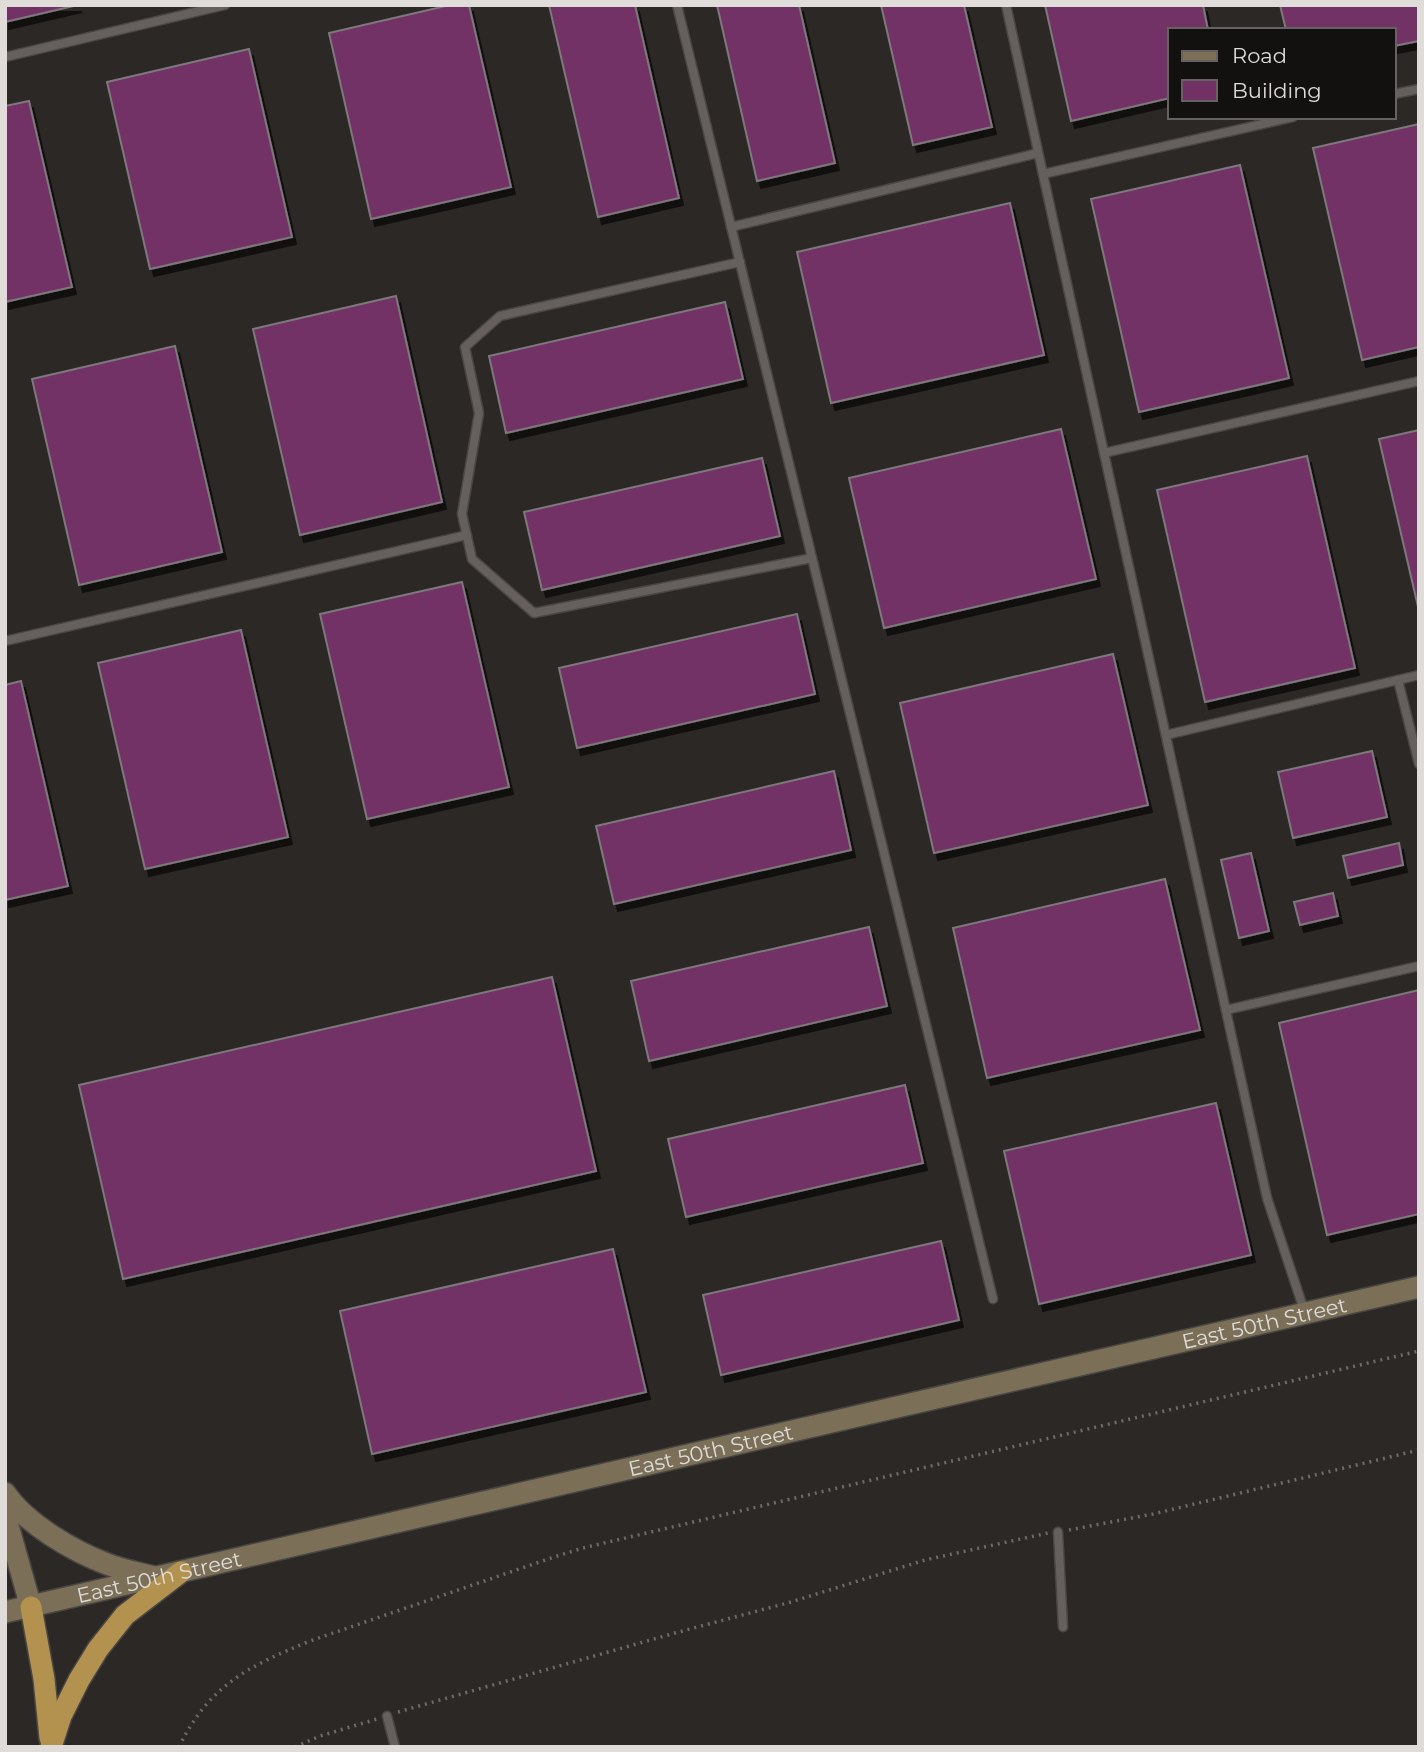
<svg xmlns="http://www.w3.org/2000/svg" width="1424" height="1752" viewBox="0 0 1424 1752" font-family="Montserrat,sans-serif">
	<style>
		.building { fill: #723165; stroke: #7d787c; stroke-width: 2; filter: url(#shadow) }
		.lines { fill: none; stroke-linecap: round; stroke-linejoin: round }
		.lane-casing { stroke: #494643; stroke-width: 11 }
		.secondary-casing { stroke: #494643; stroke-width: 24 }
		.highway-casing { stroke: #494643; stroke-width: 24 }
		.path { stroke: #6e6b68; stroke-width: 3.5; stroke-dasharray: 2 5; stroke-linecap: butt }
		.lane { stroke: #65605d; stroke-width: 8 }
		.secondary { stroke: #7c6f58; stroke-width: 21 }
		.highway { stroke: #b3914e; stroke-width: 21 }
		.labels { text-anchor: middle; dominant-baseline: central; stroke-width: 5; stroke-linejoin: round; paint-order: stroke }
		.street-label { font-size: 21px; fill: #dfdcda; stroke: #131110 }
	</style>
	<defs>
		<filter id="shadow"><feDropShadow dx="4" dy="7" stdDeviation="0" flood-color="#0009"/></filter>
	</defs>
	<rect width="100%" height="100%" fill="#2c2825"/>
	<g class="building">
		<path d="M5,5H78L5,22Z"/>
		<path d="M450,5H469L511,187L371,219L329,33Z"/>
		<path d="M549,5H635L679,198L598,217Z"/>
		<path d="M717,5H799L835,163L757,181Z"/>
		<path d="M881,5H964L992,127L913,145Z"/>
		<path d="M1045,5H1203L1208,30H1170V98L1071,121Z"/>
		<path d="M1280,5H1419V41L1394,46V30H1286Z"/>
		<path d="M249,49L292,237L150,269L107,82Z"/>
		<path d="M29,101L72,287L5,302V106Z"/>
		<path d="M1419,124V347L1362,360L1313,148Z"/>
		<path d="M1240,165L1289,378L1139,412L1091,199Z"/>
		<path d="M1010,203L1044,355L831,403L797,252Z"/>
		<path d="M396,296L442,502L300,535L253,329Z"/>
		<path d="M725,302L743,379L506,433L489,356Z"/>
		<path d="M175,346L222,552L79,585L32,379Z"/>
		<path d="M1061,429L1096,579L884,628L849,478Z"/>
		<path d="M1419,430V611L1379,439Z"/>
		<path d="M1307,456L1355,668L1205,702L1157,490Z"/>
		<path d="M762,458L780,536L542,590L524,512Z"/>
		<path d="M462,582L509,787L367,819L320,614Z"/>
		<path d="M797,614L815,694L577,748L559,668Z"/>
		<path d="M241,630L288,837L145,869L98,663Z"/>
		<path d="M1113,654L1148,805L934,853L900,703Z"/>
		<path d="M21,681L68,886L5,900V685Z"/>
		<path d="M1372,751L1387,817L1293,838L1278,772Z"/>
		<path d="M834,771L851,850L614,904L596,826Z"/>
		<path d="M1399,843L1403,865L1348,878L1343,856Z"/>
		<path d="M1251,853L1269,931L1239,938L1221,860Z"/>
		<path d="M1165,879L1200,1030L987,1078L953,928Z"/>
		<path d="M1333,893L1338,916L1300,925L1294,902Z"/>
		<path d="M869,927L887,1006L649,1061L631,981Z"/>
		<path d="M552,977L596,1171L123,1279L79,1085Z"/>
		<path d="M1419,990V1214L1327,1235L1279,1023Z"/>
		<path d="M905,1085L923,1163L686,1217L668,1139Z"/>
		<path d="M1216,1103L1251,1255L1039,1304L1004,1151Z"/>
		<path d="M941,1241L959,1320L721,1375L703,1295Z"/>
		<path d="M613,1249L646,1392L372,1454L340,1311Z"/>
	</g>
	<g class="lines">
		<defs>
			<g id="lane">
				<path d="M677,5L993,1299"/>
				<path d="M1006,5L1267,1198L1304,1310"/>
				<path d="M5,57L225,5"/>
				<path d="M1394,94L1419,89"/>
				<path d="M1043,174L1293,117"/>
				<path d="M731,227L1038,153"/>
				<path d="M740,262L500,316L465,347L479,413L462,514L472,559L534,613L812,558"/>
				<path d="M1104,453L1419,381"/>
				<path d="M5,641L467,535"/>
				<path d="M1398,680L1419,764"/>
				<path d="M1166,735L1419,675"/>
				<path d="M1226,1010L1419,966"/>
				<path d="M1058,1532L1063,1627"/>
				<path d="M387,1716L395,1747"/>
			</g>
			<g id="secondary">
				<path d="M5,1493C26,1524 73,1551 107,1564C122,1570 139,1573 154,1577"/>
				<path d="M5,1515L31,1607"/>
				<path id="s1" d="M5,1612L1419,1287"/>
			</g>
			<g id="highway">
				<path d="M31,1607L44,1679L50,1738"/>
				<path d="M51,1747L61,1716L79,1680L98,1649L125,1615L181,1572"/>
			</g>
		</defs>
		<use href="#lane" class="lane-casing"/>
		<use href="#secondary" class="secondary-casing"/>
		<use href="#highway" class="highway-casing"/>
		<g class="path">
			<path d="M1069,1530L1153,1514L1419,1450"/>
			<path d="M398,1712L675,1633L791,1602L925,1560L1048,1533"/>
			<path d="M179,1747C209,1685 249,1666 310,1641L554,1557L583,1548L1419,1351"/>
			<path d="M295,1747L320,1736L377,1719"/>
		</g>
		<use href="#lane" class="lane"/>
		<use href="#secondary" class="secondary"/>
		<use href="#highway" class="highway"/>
	</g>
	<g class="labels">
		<g class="street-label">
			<text stroke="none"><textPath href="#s1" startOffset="1292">East 50th Street</textPath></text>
			<text stroke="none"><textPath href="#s1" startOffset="724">East 50th Street</textPath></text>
			<text stroke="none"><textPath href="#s1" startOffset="158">East 50th Street</textPath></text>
		</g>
	</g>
	<rect width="1424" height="1752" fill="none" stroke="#dfdcda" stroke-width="14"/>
	<rect x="1168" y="28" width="228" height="91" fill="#131110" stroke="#656261" stroke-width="2"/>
	<rect x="1182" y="51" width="35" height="10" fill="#7c6f58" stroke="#656261" stroke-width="2"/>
	<text x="1232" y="63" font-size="21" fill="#dfdcda">Road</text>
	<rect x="1182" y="80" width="35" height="21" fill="#723165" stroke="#656261" stroke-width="2"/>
	<text x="1232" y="98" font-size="21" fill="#dfdcda">Building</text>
</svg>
